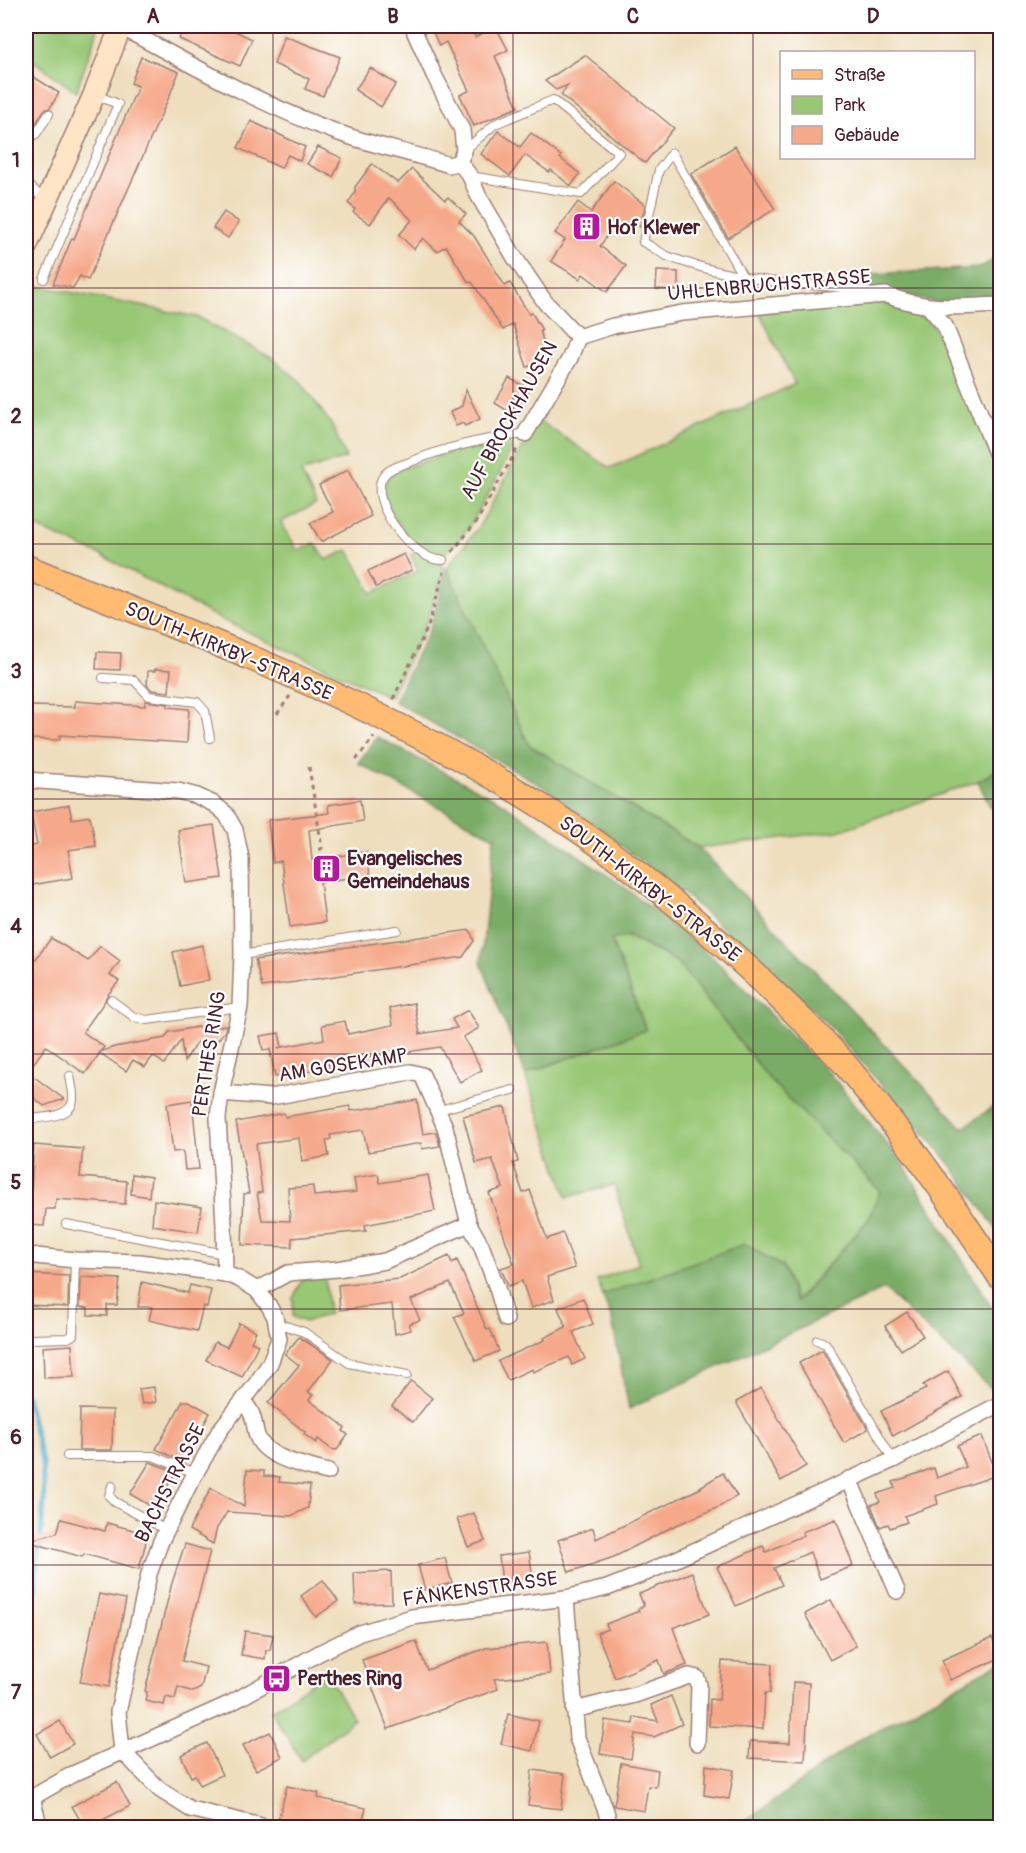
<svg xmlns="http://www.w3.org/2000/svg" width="1026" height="1853" viewBox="0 0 1026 1853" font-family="Pangolin,sans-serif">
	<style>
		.green { fill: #98c775; stroke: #717350; stroke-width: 1.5 }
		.forest { fill: #7aac66; stroke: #626648; stroke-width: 1.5 }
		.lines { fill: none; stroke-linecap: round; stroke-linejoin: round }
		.stream { stroke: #47a7c6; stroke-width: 5 }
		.building { fill: #f6a98a }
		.lane-casing { stroke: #9c7e74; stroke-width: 10 }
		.street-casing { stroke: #9c7e74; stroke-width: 18 }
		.secondary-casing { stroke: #9c7e74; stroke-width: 24 }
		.primary-casing { stroke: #9c7e74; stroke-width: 27 }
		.path { stroke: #9c7e74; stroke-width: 3; stroke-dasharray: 4.5 4.5; stroke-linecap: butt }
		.lane { stroke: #fff; stroke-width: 8 }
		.street { stroke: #fff; stroke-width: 15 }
		.secondary { stroke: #ffe4c6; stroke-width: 21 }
		.primary { stroke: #febb71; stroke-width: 24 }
		.grid { fill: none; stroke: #4a1f2b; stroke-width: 1.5; stroke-opacity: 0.55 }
		.labels { text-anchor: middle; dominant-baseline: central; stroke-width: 4.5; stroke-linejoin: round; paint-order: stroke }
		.poi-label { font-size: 20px; font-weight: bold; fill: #4a1f2b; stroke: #fff; text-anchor: start }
		.street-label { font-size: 20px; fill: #4a1f2b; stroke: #fff }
		.neatline { fill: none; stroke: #4a1f2b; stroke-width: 2 }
		.grid-label { font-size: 20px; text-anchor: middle; font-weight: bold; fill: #4a1f2b }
	</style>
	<rect width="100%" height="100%" fill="#fff"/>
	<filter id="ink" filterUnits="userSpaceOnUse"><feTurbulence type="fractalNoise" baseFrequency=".0167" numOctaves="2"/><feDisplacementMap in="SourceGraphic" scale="12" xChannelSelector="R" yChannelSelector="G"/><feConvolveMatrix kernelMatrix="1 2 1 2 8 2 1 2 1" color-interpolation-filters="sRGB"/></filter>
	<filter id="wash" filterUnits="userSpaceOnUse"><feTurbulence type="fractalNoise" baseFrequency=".008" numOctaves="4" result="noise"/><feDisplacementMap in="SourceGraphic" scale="24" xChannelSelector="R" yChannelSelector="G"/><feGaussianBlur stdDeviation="1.35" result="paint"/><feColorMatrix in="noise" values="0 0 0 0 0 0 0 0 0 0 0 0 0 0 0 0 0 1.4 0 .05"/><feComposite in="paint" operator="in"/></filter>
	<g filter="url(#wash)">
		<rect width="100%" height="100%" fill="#eedebd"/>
		<g class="green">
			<path d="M26,26H99L76,92L26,55Z"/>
			<path d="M28,284L197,317L272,358L301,382L332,425L346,458L301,472L316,504L281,522L298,551L315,543L326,560L348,550L372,593L418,571L411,556L415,551L441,562L444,572L426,625L390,697L224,621L101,555L26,523V292Z"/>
			<path d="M879,301L912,310L932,325L947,346L1000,471V771L999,769L978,781L839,831L699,848L529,745L446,569L480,525L538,420L610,468L795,384L759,312Z"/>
			<path d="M506,440L510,442L512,449C500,471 465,546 442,554C439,555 436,555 433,555L408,538L395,520L386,503L383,489L387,479L398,470L465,447Z"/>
			<path d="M628,937L677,962L770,1080L880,1191L868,1220L796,1301L783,1267L745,1244L603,1295L597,1280L639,1264L614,1185L567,1197L525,1074L646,1029L611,939Z"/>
			<path d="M325,1277L329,1314L305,1322L293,1317V1298L302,1280Z"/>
			<path d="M326,1673L354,1719L302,1761L271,1711Z"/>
		</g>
		<g class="forest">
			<path d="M1000,256V302H936L843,285L838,276L979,268Z"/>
			<path d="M447,569L529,745L699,848L963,1128L1000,1102V1234L948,1161L827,1023L690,899L549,790L394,701L430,628Z"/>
			<path d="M377,737L501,802L623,886L712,957L829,1073L901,1161L1000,1321V1379L992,1389L884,1289L629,1409L612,1320L602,1295L745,1244L783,1267L796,1302L869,1219L880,1191L770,1080L677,962L628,936L611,940L646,1030L525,1074L481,963L494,837L358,763Z"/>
			<path d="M1000,769V827L978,781Z"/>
			<path d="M1000,1663V1827H738L857,1741Z"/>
		</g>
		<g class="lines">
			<path class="stream" d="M26,1396L42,1461L44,1501L26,1676"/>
		</g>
		<g id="blocks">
			<g class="building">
				<path d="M185,26H235L233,30L252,39L240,66L179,39Z"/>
				<path d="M447,26H469L475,37L496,27L508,50L495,56L518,107L474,126L460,95L469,91L446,42L439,46L433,32Z"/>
				<path d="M284,36L340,57L323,96L305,89L309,79L274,64Z"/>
				<path d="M585,55L674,128L645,163L561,95L568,85L556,90L545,81Z"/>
				<path d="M141,57L179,72L169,97L88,280L80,276L73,288L53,284L72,238L74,239L138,86L131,83Z"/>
				<path d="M370,68L396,84L381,107L355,90Z"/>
				<path d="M26,72L59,93L50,108L44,110L32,130L26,134Z"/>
				<path d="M251,121L305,147L300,161L288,155L281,168L238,148Z"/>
				<path d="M498,131L520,147L531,133L561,156L560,158L580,174L571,186L551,170L549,172L525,155L510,176L481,154Z"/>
				<path d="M735,146L775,209L728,238L691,174Z"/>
				<path d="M318,147L342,158L333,177L307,164Z"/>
				<path d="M372,164L398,183L412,169L445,200L448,197L466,214L459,221L474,236L505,286L510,283L529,314L532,313L542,330L540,331L549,360L527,367L513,324L503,330L472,282L469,283L446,246L437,251L423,238L414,249L399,235L412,220L389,198L370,224L353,212L355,209L348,203L355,193V187Z"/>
				<path d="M614,181L645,205L640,227L633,222L626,231L616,223L600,246L626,266L607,292L583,274L580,279L551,261L565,240L555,233L578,202L591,212Z"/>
				<path d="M224,212L239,222L228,238L213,228Z"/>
				<path d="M657,271L678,272V290L656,289Z"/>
				<path d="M509,378L529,389L514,415L495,403Z"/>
				<path d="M466,390L480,419L465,426L463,423L456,426L450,412L462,406Z"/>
				<path d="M348,470L371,516L321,542L310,523L333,512L319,485Z"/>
				<path d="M404,554L412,570L376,587L368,571Z"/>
				<path d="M97,652L121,653L120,670L96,669Z"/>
				<path d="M155,669L171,670L169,692L152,690L147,685L148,671H155Z"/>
				<path d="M75,701L145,706V701L168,704V707L189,709L187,743L60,735V740L31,739V734H26V713H31V706L75,707Z"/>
				<path d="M360,800L363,821L309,830L312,860L367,852L370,875L320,882L325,922L290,927L281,861L273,863L268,820L329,813L328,805Z"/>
				<path d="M69,805L72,819L90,816L96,846L68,850L73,878L26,886V847L37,845L31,812Z"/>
				<path d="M214,825L222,878L186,883L178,830Z"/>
				<path d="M470,930L474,941L463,957L262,987L255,960Z"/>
				<path d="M51,938L88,961L100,946L120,961L110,975L119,981L106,997L105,1001L83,1032L104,1047L100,1052L114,1047L165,1038L169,1032L215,1024V1027L226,1025L225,1031L209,1051L197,1042L184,1062L181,1040L164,1064L153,1056L145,1067L133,1060L126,1071L100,1053L85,1074L46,1046L34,1063L26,1057V968L33,957L36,959Z"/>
				<path d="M202,945L209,980L180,986L173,952Z"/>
				<path d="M414,1003L420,1034L457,1028L452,1019L468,1010L479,1028L463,1037L482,1070L460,1082L440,1047L380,1056V1054L328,1064L329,1068L275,1077L270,1049L263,1050L260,1036L279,1033L282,1047L277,1048L324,1039L322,1025L345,1021L348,1034L393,1025L390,1008Z"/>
				<path d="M26,1071L64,1099L44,1106L26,1092Z"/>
				<path d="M192,1100L199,1169L185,1170L183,1151L173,1152L167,1104Z"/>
				<path d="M417,1100L423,1134L436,1132L440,1146L422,1149L421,1143L368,1152L363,1130L330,1135L331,1139L326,1140L329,1156L302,1161L299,1138L256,1144L262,1192L257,1193L262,1220L290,1221L288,1188L313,1186L314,1196L356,1192L354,1178L378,1174L380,1183L428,1175L435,1211L365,1225L366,1231L292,1238V1247L242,1245L244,1194L249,1193L236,1122L284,1113L285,1117L350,1106L351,1111Z"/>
				<path d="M505,1107L518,1162L513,1163L523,1193L530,1190L547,1239L563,1233L575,1268L547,1277L554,1300L531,1308L522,1281L508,1286L501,1268L514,1264L489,1193L503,1188L492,1159L476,1163L463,1116Z"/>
				<path d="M34,1145L83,1149L80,1177L127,1181L125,1204L56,1199L55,1209H46L44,1226L29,1225Z"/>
				<path d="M132,1174L151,1177L149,1197L131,1194Z"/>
				<path d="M154,1200L202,1207L198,1232L152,1225Z"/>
				<path d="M449,1256L452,1263L457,1260L487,1330L490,1329L499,1351L476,1361L454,1317L464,1313L450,1283L411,1300L420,1320L409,1324L411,1330L395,1334L392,1304L340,1310L338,1285L400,1279Z"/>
				<path d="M26,1274L69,1276L68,1307L26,1305Z"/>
				<path d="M81,1277L120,1279L117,1305H107V1316L88,1315V1308L80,1307Z"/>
				<path d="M142,1282L188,1293L190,1285L211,1290L207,1307L203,1306L197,1331L149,1320L152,1307H138Z"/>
				<path d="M583,1298L593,1324L573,1332L585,1359L572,1365L569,1357L533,1372L532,1369L508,1380L498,1361L545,1340L544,1338L566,1327L558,1308Z"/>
				<path d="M907,1312L923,1336L901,1350L885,1326Z"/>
				<path d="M239,1323L256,1331L251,1342L258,1345L242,1377L206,1360L215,1342L227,1347Z"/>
				<path d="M299,1337L333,1359L308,1392L313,1395L309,1400L340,1423L345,1428L343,1431L348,1435L337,1450L331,1449L318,1439L316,1443L304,1434L305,1432L268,1403L299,1365L285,1354Z"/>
				<path d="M72,1345L74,1377L44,1378L43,1347Z"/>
				<path d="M822,1350L868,1429L844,1443L799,1363Z"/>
				<path d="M948,1371L962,1397L893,1436L881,1411L926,1389L923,1385Z"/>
				<path d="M411,1381L432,1398L413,1422L392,1406Z"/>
				<path d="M154,1387L156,1402L142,1404L139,1389Z"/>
				<path d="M761,1388L806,1466L781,1481L736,1402Z"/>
				<path d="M183,1401H189L210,1413L183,1462L156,1449Z"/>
				<path d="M80,1409L113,1410L112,1450H79Z"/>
				<path d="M982,1436L997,1475L936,1496L938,1504L904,1516L907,1522L890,1528L888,1524L880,1527L871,1505L880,1502L877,1494L895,1488L893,1482L934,1468L937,1478L966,1467L957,1446Z"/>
				<path d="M150,1462L176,1472L154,1508L130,1494Z"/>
				<path d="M247,1470L264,1471V1476L280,1477L279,1482L310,1485L308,1508L291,1516L227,1512L217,1528L213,1544L189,1530L211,1488L244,1507Z"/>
				<path d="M723,1473L737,1496L719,1507L674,1526L614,1557L569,1572L558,1540L593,1528L596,1539L701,1488L700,1487Z"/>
				<path d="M474,1513L485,1541L468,1547L457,1519Z"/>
				<path d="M61,1519L105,1531L107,1523L148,1534L139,1569L84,1554L82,1557L26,1541L57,1533Z"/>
				<path d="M836,1519L853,1566L820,1579L810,1552L774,1568L782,1585L736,1606L717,1567L763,1546L766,1552L804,1535L802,1532Z"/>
				<path d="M185,1544L210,1551L182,1661L206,1667L201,1688L193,1692L178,1687L175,1699L166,1697L164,1705L145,1701L147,1692L145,1691L172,1583Z"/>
				<path d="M529,1552L533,1578L502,1583L499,1556Z"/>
				<path d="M445,1558L452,1583L425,1590L418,1565Z"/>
				<path d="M391,1571L392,1603L355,1604L354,1573Z"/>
				<path d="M692,1572L709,1614L673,1628L687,1665L664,1674L659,1660L615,1678L597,1633L608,1629L606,1624L639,1611L638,1609L644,1606L639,1594Z"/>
				<path d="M323,1580L338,1601L316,1617L301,1596Z"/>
				<path d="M99,1594L126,1599L109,1687L80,1682Z"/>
				<path d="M831,1600L856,1646L830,1660L805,1614Z"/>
				<path d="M245,1631L273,1635L270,1650H266L265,1659L241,1655Z"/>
				<path d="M992,1638L1000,1658L950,1680L942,1660Z"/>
				<path d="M416,1641L427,1670L486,1648L547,1642L550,1674L494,1679L498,1689L388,1729L362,1660Z"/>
				<path d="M722,1661L772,1664L770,1693H765L763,1729L709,1726L710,1699L719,1700Z"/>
				<path d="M793,1682L809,1683L805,1761L749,1758L750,1741L790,1743Z"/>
				<path d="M671,1696L682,1724L654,1737L635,1734L631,1759L600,1754L605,1720L633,1724L634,1717L658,1721L651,1705Z"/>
				<path d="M508,1714L539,1721L532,1751L501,1744Z"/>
				<path d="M60,1721L73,1744L50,1757L37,1734Z"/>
				<path d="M270,1732L282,1757L256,1770L243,1745Z"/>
				<path d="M207,1743L222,1775L200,1785L195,1775L191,1777L181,1755Z"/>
				<path d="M621,1763L658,1770L656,1787L648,1786L644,1811L614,1806Z"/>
				<path d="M706,1765L734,1770L729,1799L704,1795Z"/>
				<path d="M532,1770L565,1774L561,1809L528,1805Z"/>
				<path d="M117,1782L130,1806L89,1827H84L72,1806Z"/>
				<path d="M287,1786L319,1793L318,1798L366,1808L361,1827H306L278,1821Z"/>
			</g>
		</g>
	</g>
	<g filter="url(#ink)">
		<use href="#blocks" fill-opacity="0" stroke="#9c7e74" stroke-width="1.5"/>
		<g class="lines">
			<defs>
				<g id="lane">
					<path d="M26,141L36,134L49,114"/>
					<path d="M465,150L495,124L553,100L619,153L581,194L470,176"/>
					<path d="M26,183L45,200"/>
					<path d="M742,275L672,153L659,170L643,242C651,246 659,252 667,256C700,269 748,279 784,283C812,286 839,286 867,291"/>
					<path d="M44,279L118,104L96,95"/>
					<path d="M443,560C415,563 363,498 385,474C391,467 402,465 410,462C447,447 485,438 525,434"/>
					<path d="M103,678L134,680L149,696L197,702L205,711L210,738"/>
					<path d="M242,955L397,930"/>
					<path d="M111,1000L134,1017L147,1020L240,1007"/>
					<path d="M439,1110L513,1090"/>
					<path d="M26,1119C38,1118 72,1118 73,1100C74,1093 71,1083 70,1076"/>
					<path d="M66,1224L225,1254"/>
					<path d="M277,1323L304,1332L349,1363L407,1375"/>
					<path d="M33,1339L68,1338L73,1335L75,1260"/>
					<path d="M817,1340L826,1344L893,1460"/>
					<path d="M67,1456H153L195,1473"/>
					<path d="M112,1486L109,1496L115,1502L166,1530"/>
				</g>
				<g id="street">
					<path d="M414,26L415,33L434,75L462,130L464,151L459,162"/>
					<path d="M121,27C192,65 263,106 339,133C375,146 413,153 449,165L459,162L470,176L478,195L515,258L545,302L578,337L570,358L525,434"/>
					<path d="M929,307L945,326L1000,463"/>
					<path d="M578,337L613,326L682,313L886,295C929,311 955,307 1000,305"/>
					<path d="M26,780L178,791L197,796L214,804L226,814L235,830L241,858L242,955L240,1007L221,1093L218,1118L224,1225L225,1274"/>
					<path d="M221,1093L271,1097L410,1072L422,1075L445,1127L469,1224L481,1245L497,1288L506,1319"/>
					<path d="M26,1255L75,1260L140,1262L225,1274L239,1279L257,1290L269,1306L275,1317L279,1339L270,1363L256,1384L220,1430L190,1483L161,1541L149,1574L118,1712L122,1751L160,1790L190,1809L270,1828"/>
					<path d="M257,1290L288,1273L337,1269L385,1261L469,1224"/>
					<path d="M243,1402C255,1413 253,1422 257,1436C265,1459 307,1466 328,1472"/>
					<path d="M849,1479L897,1591"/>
					<path d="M566,1598L577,1738L606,1811L610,1828"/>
					<path d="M574,1710L635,1695L689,1676L697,1678L699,1685L697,1743"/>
					<path d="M32,1798L40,1828"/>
					<path d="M26,1801L73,1774L231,1703L321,1652L360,1633L412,1617L566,1598L607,1588L648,1572L893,1460L1000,1404"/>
				</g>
				<path id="secondary" d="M26,247L94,95L121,26"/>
				<path id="primary" d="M26,567C146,616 269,661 385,719C442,747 498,778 552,813C627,860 696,919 760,979C788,1006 817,1033 843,1062C901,1130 952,1202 1000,1277"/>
			</defs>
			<use href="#lane" class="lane-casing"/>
			<use href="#street" class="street-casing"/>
			<use href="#secondary" class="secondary-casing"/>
			<use href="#primary" class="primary-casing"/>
			<g class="path">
				<path d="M452,552L477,521L517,449"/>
				<path d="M393,699L428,627L444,572"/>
				<path d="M277,714L290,696"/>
				<path d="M356,760L374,737"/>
				<path d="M309,767L322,848L316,853"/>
			</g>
			<use href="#lane" class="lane"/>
			<use href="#street" class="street"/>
			<use href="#secondary" class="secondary"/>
			<use href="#primary" class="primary"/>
		</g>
	</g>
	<path class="grid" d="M273,26V1828M513,26V1828M753,26V1828M26,288H1000M26,544H1000M26,799H1000M26,1054H1000M26,1309H1000M26,1565H1000"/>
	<defs>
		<symbol id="building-square" viewBox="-11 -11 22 22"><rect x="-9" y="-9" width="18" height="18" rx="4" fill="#b5179e" stroke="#fff"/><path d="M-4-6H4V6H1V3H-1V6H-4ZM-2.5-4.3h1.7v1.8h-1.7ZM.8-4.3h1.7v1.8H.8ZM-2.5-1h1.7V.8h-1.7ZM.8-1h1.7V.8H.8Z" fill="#fff"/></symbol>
		<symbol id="bus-square" viewBox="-11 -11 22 22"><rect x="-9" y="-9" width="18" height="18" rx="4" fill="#b5179e" stroke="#fff"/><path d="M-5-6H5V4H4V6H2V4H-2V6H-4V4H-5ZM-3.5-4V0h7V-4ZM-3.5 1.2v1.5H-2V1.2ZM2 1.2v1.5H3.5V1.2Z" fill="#fff"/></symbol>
	</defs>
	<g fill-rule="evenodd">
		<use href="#building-square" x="570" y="210" width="33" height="33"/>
		<use href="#building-square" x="310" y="852" width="33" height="33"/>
		<use href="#bus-square" x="260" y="1662" width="33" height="33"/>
	</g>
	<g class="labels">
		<g class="poi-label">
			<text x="607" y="227">Hof Klewer</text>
			<text x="347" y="858">Evangelisches<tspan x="347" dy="23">Gemeindehaus</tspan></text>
			<text x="297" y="1678">Perthes Ring</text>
		</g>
		<g class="street-label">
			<text transform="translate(769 285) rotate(-5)">UHLENBRUCHSTRASSE</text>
			<text transform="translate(509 420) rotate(-61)">AUF BROCKHAUSEN</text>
			<text transform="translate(229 651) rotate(23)">SOUTH-KIRKBY-STRASSE</text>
			<text transform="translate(650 889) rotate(38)">SOUTH-KIRKBY-STRASSE</text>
			<text transform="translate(209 1054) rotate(-81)">PERTHES RING</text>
			<text transform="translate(343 1065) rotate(-9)">AM GOSEKAMP</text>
			<text transform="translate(170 1483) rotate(-63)">BACHSTRASSE</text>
			<text transform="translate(480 1589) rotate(-8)">FÄNKENSTRASSE</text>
		</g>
	</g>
	<rect width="1026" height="1853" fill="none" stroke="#fff" stroke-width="66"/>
	<rect x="780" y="51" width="195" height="108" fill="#ffffff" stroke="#b7a5aa" stroke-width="1.5"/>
	<rect x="792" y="70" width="30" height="9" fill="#febb71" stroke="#b7a5aa" stroke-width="1.5"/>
	<text x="834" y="81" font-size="18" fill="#4a1f2b">Straße</text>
	<rect x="792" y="96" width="30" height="18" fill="#98c775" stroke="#b7a5aa" stroke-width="1.5"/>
	<text x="834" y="111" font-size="18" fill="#4a1f2b">Park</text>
	<rect x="792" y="126" width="30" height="18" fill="#f6a98a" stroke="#b7a5aa" stroke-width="1.5"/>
	<text x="834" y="141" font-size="18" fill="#4a1f2b">Gebäude</text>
	<rect x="33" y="33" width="960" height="1787" class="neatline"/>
	<g class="grid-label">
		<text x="153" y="23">A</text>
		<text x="393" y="23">B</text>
		<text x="633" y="23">C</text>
		<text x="873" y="23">D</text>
		<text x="16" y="167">1</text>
		<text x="16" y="423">2</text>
		<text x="16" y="678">3</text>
		<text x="16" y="933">4</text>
		<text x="16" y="1189">5</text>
		<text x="16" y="1444">6</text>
		<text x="16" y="1699">7</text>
	</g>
</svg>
